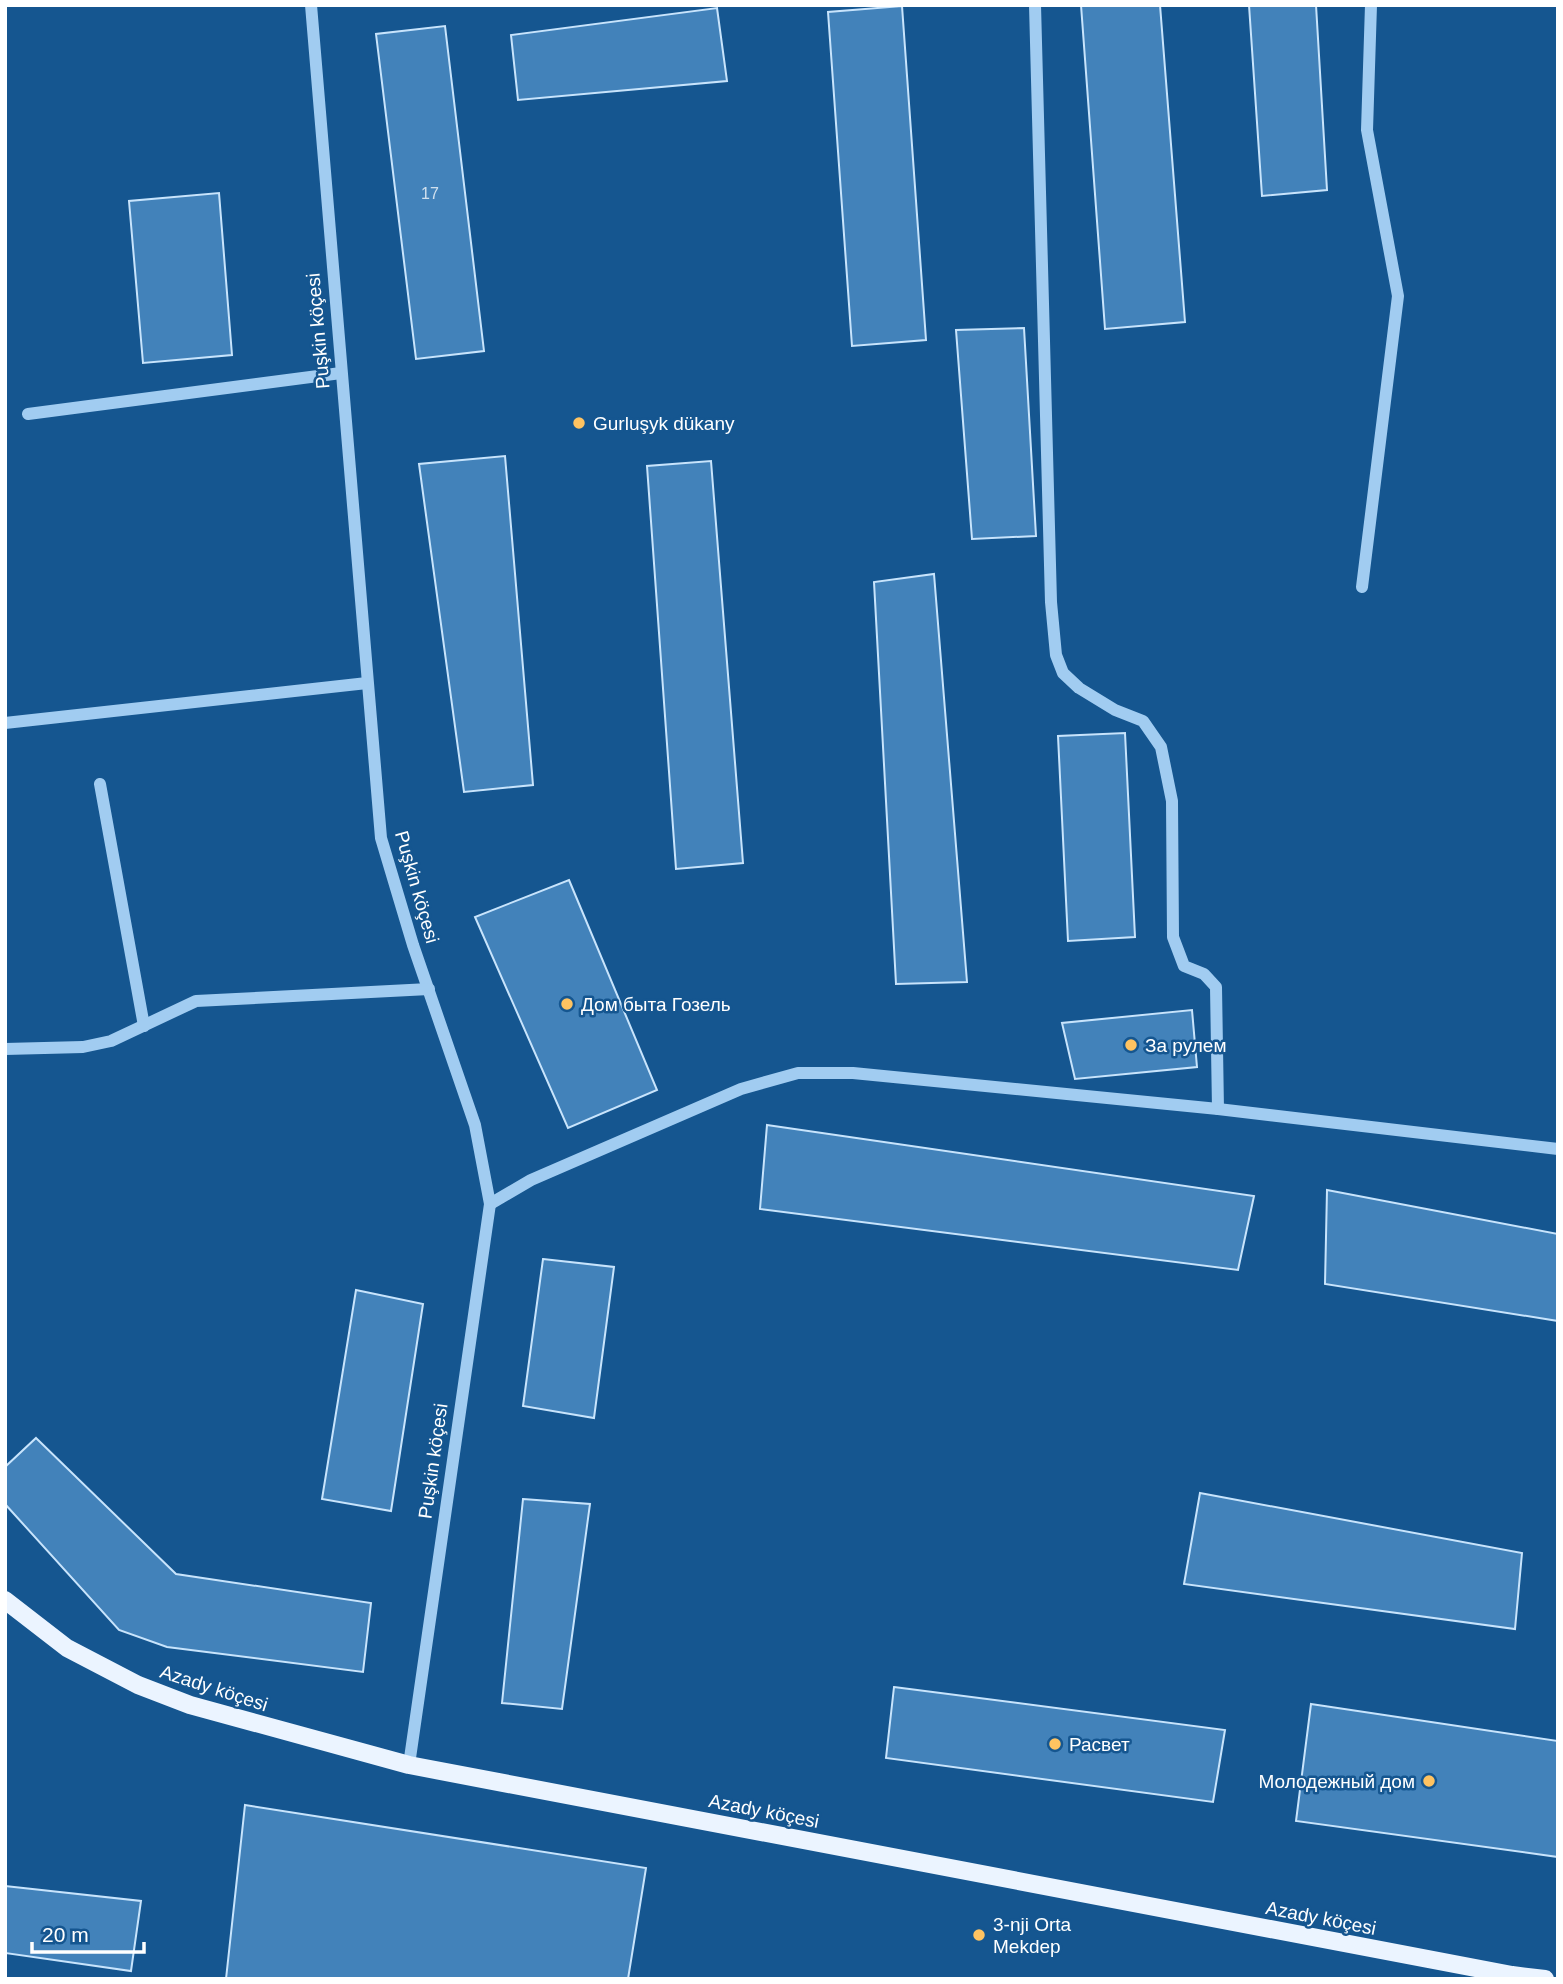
<svg xmlns="http://www.w3.org/2000/svg" width="1563" height="1984" viewBox="0 0 1563 1984" font-family="Arial,sans-serif">
	<style>
		.building { fill: #4282ba; stroke: #c8e4fc; stroke-width: 2 }
		.lines { fill: none; stroke-linecap: round; stroke-linejoin: round }
		.minor { stroke: #a1ccf1; stroke-width: 12 }
		.major { stroke: #ebf4ff; stroke-width: 18 }
		.poi-dot { fill: #ffc361; stroke: #155690; stroke-width: 2.5 }
		.labels { text-anchor: middle; dominant-baseline: central; stroke-width: 5; stroke-linejoin: round; paint-order: stroke }
		.number-label { font-size: 16px; fill: #d0e0ee }
		.street-label { font-size: 19px; fill: #fff; stroke: #155690 }
		.poi-label { font-size: 19px; fill: #fff; stroke: #155690; text-anchor: start }
	</style>
	<rect width="100%" height="100%" fill="#155690"/>
	<g class="building">
		<path d="M1081,5H1160L1185,322L1105,329Z"/>
		<path d="M1249,5H1316L1327,190L1262,196Z"/>
		<path d="M902,6L926,340L852,346L828,12Z"/>
		<path d="M717,8L727,81L518,100L511,35Z"/>
		<path d="M445,26L484,351L416,359L376,34Z"/>
		<path d="M219,193L232,355L143,363L129,201Z"/>
		<path d="M1024,328L1036,536L972,539L956,330Z"/>
		<path d="M505,456L533,785L464,792L419,464Z"/>
		<path d="M711,461L743,863L676,869L647,466Z"/>
		<path d="M934,574L967,982L896,984L874,582Z"/>
		<path d="M1125,733L1135,937L1068,941L1058,736Z"/>
		<path d="M569,880L657,1090L568,1128L475,917Z"/>
		<path d="M1192,1010L1197,1067L1075,1079L1062,1023Z"/>
		<path d="M767,1125L1254,1196L1238,1270L760,1209Z"/>
		<path d="M1327,1190L1558,1234V1321L1325,1284Z"/>
		<path d="M543,1259L614,1267L594,1418L523,1406Z"/>
		<path d="M356,1290L423,1304L391,1511L322,1499Z"/>
		<path d="M36,1438L176,1574L371,1603L363,1672L167,1647L119,1630L5,1504V1467Z"/>
		<path d="M1200,1493L1522,1553L1515,1629L1184,1584Z"/>
		<path d="M523,1499L590,1504L562,1709L502,1703Z"/>
		<path d="M894,1687L1225,1730L1213,1802L886,1758Z"/>
		<path d="M1311,1704L1558,1741V1857L1296,1821Z"/>
		<path d="M245,1805L646,1868L628,1979H226Z"/>
		<path d="M5,1886L141,1901L131,1971L5,1953Z"/>
	</g>
	<g class="lines">
		<g class="minor">
			<path d="M311,5L381,838L413,945L475,1125L490,1204L409,1765"/>
			<path d="M1035,5L1051,602L1056,655L1063,673L1079,688L1115,710L1143,721L1161,747L1172,801L1173,937L1184,966L1204,974L1216,987L1218,1109"/>
			<path d="M28,414L341,373"/>
			<path d="M1362,587L1398,296L1367,130L1371,5"/>
			<path d="M5,723L367,683"/>
			<path d="M100,784L144,1026"/>
			<path d="M5,1049L83,1047L111,1041L196,1001L429,989"/>
			<path d="M490,1204L531,1180L741,1089L798,1073H853L1218,1109L1558,1149"/>
		</g>
		<path class="major" d="M5,1600L67,1648L138,1685L190,1705L409,1765L1512,1975L1545,1979"/>
	</g>
	<g class="poi-dot">
		<circle cx="579" cy="423" r="7"/>
		<circle cx="567" cy="1004" r="7"/>
		<circle cx="1131" cy="1045" r="7"/>
		<circle cx="1055" cy="1744" r="7"/>
		<circle cx="1429" cy="1781" r="7"/>
		<circle cx="979" cy="1935" r="7"/>
	</g>
	<g class="labels">
		<g class="number-label">
			<text x="430" y="193">17</text>
		</g>
		<g class="street-label">
			<text transform="translate(318 331) rotate(-95)">Puşkin köçesi</text>
			<text transform="translate(417 887) rotate(74)">Puşkin köçesi</text>
			<text transform="translate(433 1461) rotate(-82)">Puşkin köçesi</text>
			<text transform="translate(214 1688) rotate(18)">Azady köçesi</text>
			<text transform="translate(764 1811) rotate(11)">Azady köçesi</text>
			<text transform="translate(1321 1918) rotate(11)">Azady köçesi</text>
		</g>
		<g class="poi-label">
			<text x="593" y="423">Gurluşyk dükany</text>
			<text x="581" y="1004">Дом быта Гозель</text>
			<text x="1145" y="1045">За рулем</text>
			<text x="1069" y="1744">Расвет</text>
			<text x="1415" y="1781" text-anchor="end">Молодежный дом</text>
			<text x="993" y="1924">3-nji Orta<tspan x="993" dy="22">Mekdep</tspan></text>
		</g>
	</g>
	<rect width="1563" height="1984" fill="none" stroke="#ffffff" stroke-width="14"/>
	<path d="M32 1942v10h112v-10" fill="none" stroke="#ffffff" stroke-width="3.5"/>
	<text x="42" y="1942" font-size="21" fill="#ffffff" stroke="#155690" stroke-width="5" paint-order="stroke">20 m</text>
</svg>
